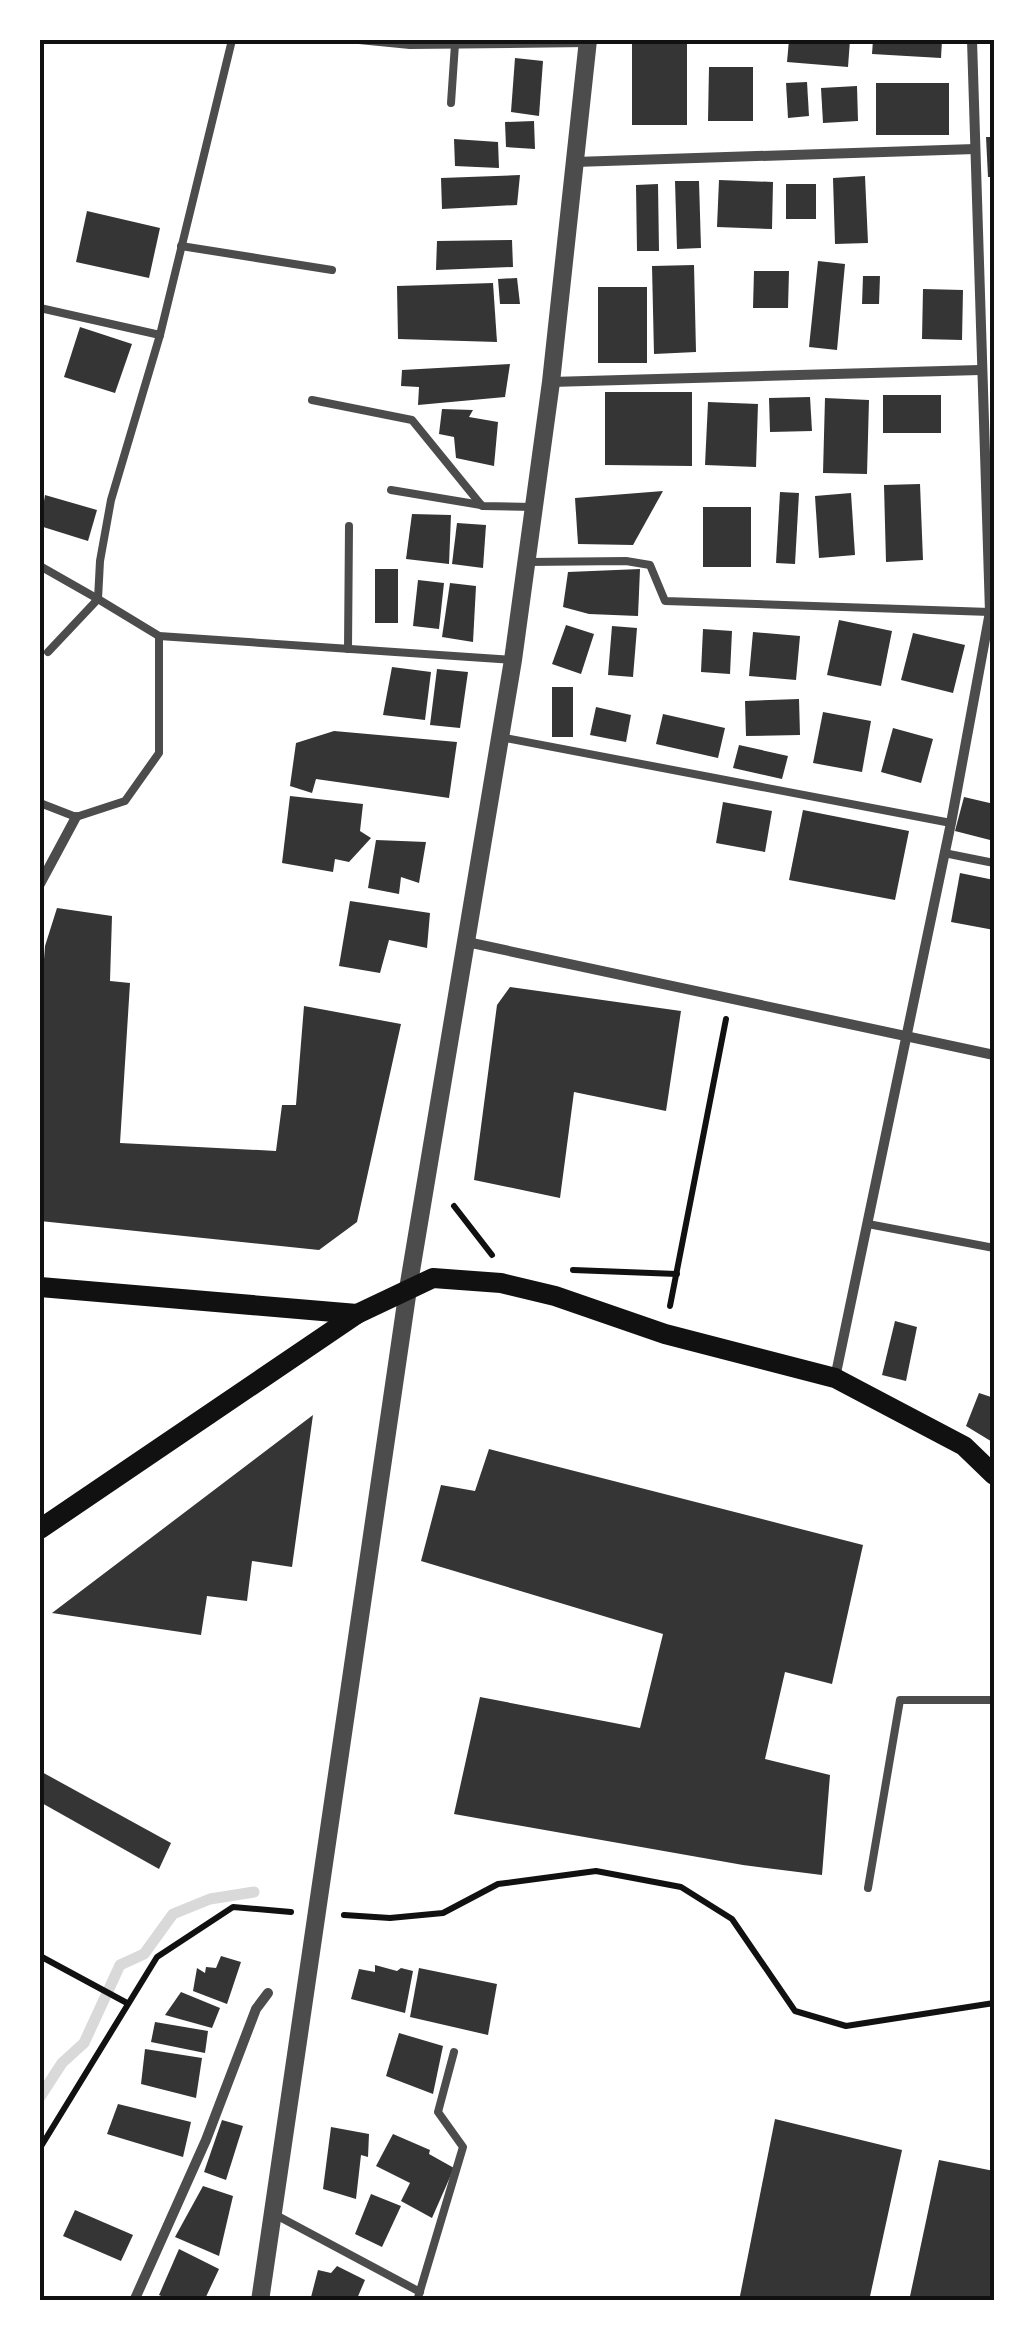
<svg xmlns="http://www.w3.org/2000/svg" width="1034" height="2341" viewBox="0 0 1034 2341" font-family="Manrope,sans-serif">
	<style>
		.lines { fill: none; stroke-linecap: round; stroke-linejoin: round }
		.stream { stroke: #d9d9d9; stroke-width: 11 }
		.building { fill: #353535 }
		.path { stroke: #111; stroke-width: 6 }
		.service { stroke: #4c4c4c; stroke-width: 8 }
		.minor { stroke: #4c4c4c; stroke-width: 10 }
		.tertiary { stroke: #4c4c4c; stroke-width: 18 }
		.secondary { stroke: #111; stroke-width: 20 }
		.neatline { fill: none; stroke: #111; stroke-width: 4 }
	</style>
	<rect width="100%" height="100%" fill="#fff"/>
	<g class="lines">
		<path class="stream" d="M40,2097L62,2063L84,2043L120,1965L144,1954L173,1914L210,1899L254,1892"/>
	</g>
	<g class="building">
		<path d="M789,40H850L848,67L787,62Z"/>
		<path d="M873,40H942L941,58L872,54Z"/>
		<rect x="632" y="44" width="55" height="81"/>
		<path d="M515,58L543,61L539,116L511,112Z"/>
		<path d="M709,67H753V121H708Z"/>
		<path d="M807,82L809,116L788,118L786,83Z"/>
		<rect x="876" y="83" width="73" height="52"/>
		<path d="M857,86L858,121L823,123L821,88Z"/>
		<path d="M534,121L535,149L506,147L505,122Z"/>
		<path d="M986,137H994V177H988Z"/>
		<path d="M454,139L498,142L499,168L455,166Z"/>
		<path d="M520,175L517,205L442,209L441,178Z"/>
		<path d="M865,176L868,243L835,244L833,178Z"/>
		<path d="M719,180L773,182L772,229L717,227Z"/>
		<path d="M675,181H699L701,248L677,249Z"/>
		<path d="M658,184L659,251H637L636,185Z"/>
		<rect x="786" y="184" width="30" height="35"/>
		<path d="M87,211L160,228L149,278L76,262Z"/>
		<path d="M512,240L513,267L436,270L437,241Z"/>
		<path d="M818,261L845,264L837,350L809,347Z"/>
		<path d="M694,265L696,352L654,354L652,266Z"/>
		<path d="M754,271H789L788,308H753Z"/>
		<path d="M863,276H880L879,304H862Z"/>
		<path d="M517,278L520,304H500L498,279Z"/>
		<path d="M493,283L497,342L398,339L397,286Z"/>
		<rect x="598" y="287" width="49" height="76"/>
		<path d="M923,289L963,290L962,340L922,339Z"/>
		<path d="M80,327L132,344L115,393L64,377Z"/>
		<path d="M510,364L505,397L418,405L419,387L401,386L402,370Z"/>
		<path d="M605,392H692V466L605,465Z"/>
		<rect x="883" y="395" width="58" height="38"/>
		<path d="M810,397L812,431L770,432L769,398Z"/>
		<path d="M825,398L869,400L867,474L823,473Z"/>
		<path d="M708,402L758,404L756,467L705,465Z"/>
		<path d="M442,409L473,410L469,417L498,422L494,466L456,458L454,437L439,434Z"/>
		<path d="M920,484L923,560L886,562L884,485Z"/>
		<path d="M663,491L633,545L578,544L575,498Z"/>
		<path d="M780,492L799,493L795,564L776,563Z"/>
		<path d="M851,493L855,555L819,558L815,496Z"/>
		<path d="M45,495L97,510L88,541L40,526Z"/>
		<rect x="703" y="507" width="48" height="60"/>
		<path d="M412,514L451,515L449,564L406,559Z"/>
		<path d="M457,523L486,525L483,568L452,564Z"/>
		<rect x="375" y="569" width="23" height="54"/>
		<path d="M640,569L638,616L589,614L563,607L568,572Z"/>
		<path d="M418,580L444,583L439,629L413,626Z"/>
		<path d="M450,583L476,586L473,642L442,637Z"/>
		<path d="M839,620L892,631L881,686L827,675Z"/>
		<path d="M566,625L594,634L581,674L552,664Z"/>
		<path d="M612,626L637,628L633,677L608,675Z"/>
		<path d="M703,629L732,631L730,674L701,672Z"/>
		<path d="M753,632L800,636L796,680L749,676Z"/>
		<path d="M913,633L965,645L953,693L901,680Z"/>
		<path d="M392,667L431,672L425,720L383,715Z"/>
		<path d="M437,669L468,672L460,728L430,725Z"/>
		<rect x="552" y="687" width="21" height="50"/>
		<path d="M799,699L800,735L746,736L745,701Z"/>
		<path d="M596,707L631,715L626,742L590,735Z"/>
		<path d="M823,712L871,721L862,772L813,763Z"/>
		<path d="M663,714L725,728L718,758L656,744Z"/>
		<path d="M893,728L933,739L921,783L881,772Z"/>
		<path d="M334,731L457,742L449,798L316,779L312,793L290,786L296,743Z"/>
		<path d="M739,745L788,756L782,779L733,768Z"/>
		<path d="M290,796L363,804L360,831L371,838L349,862L335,859L333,872L282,863Z"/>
		<path d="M964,797L994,804V841L955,831Z"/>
		<path d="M723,802L772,811L765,852L716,843Z"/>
		<path d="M803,810L909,831L895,900L789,880Z"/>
		<path d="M376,840L426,842L419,883L401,877L399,894L368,888Z"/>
		<path d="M960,873L994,880V930L951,922Z"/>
		<path d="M350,901L430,913L427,948L389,940L380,973L339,966Z"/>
		<path d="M57,908L112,916L110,981L130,983L120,1143L276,1151L282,1105H296L304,1006L401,1024L357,1222L319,1250L40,1221V1012L45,946Z"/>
		<path d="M510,987L681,1011L666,1111L574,1092L560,1198L474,1180L497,1005Z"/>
		<path d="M895,1321L917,1327L906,1381L882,1375Z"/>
		<path d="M979,1393L994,1398V1443L966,1426Z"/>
		<path d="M313,1415L292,1567L252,1561L247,1601L207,1596L201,1635L52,1613Z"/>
		<path d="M489,1449L863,1545L832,1684L785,1672L765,1759L830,1775L822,1875L743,1865L454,1814L480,1697L640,1728L663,1634L421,1561L441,1485L475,1491Z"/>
		<path d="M40,1771L171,1843L159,1869L40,1802Z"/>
		<path d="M221,1956L241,1962L227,2004L193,1991L197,1968L205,1973L206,1967L216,1968Z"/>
		<path d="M375,1965L397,1971L401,1968L413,1971L405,2013L351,1999L359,1969L375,1972Z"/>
		<path d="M419,1968L497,1984L488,2035L410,2017Z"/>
		<path d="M181,1992L220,2008L212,2028L165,2015Z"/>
		<path d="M155,2022L208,2031L205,2053L151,2042Z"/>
		<path d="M399,2033L443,2046L433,2094L386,2076Z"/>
		<path d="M145,2049L202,2058L196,2098L141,2084Z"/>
		<path d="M118,2104L191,2122L183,2157L107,2134Z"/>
		<path d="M775,2119L902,2150L869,2301H739Z"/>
		<path d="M222,2120L243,2126L226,2180L204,2172Z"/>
		<path d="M331,2127L369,2134L368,2157L361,2155L356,2199L323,2189Z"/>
		<path d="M393,2134L430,2150L429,2154L454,2168L432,2218L401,2201L410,2183L376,2166Z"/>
		<path d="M939,2160L994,2171V2301H909Z"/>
		<path d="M203,2186L233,2196L219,2256L175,2237Z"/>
		<path d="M371,2194L401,2206L382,2247L355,2234Z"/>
		<path d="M75,2210L133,2235L121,2261L63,2236Z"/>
		<path d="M179,2249L219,2269L204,2301H173L159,2295Z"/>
		<path d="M337,2266L365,2280L356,2301H310L318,2270L331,2273Z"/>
	</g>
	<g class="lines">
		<g class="path">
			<path d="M454,1206L492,1255"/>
			<path d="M573,1270L677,1274"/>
			<path d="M670,1306L726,1019"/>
			<path d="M344,1915L390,1918L443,1913L498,1884L596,1871L681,1887L732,1919L795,2011L846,2026L994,2003"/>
			<path d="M40,1956L127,2003"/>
			<path d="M40,2148L157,1957L233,1907L291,1912"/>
		</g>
		<g class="service">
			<path d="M232,40L160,335L111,500L100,561L98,599L159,636L513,660"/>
			<path d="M359,40L410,45L588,43"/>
			<path d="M451,103L455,44"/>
			<path d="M181,246L332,270"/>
			<path d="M40,308L160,335"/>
			<path d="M312,400L412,420L482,506L534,507"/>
			<path d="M391,490L481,505"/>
			<path d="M527,562L626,561L650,565L665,601L990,612"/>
			<path d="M40,566L98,599L48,652"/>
			<path d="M348,649L349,526"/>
			<path d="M500,737L951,823"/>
			<path d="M40,803L76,817L125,801L159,753V636"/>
			<path d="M944,853L994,863"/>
			<path d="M868,1224L994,1248"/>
			<path d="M868,1888L900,1700H994"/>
			<path d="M274,2214L420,2292"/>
			<path d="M417,2301L463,2147L438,2112L454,2052"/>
		</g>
		<g class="minor">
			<path d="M575,162L975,149"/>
			<path d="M551,382L980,370"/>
			<path d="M40,884L76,817"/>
			<path d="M467,942L994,1055"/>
			<path d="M835,1378L951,823L990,612L972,40"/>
			<path d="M134,2301L206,2140L256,2009L268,1993"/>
		</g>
		<path class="tertiary" d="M260,2301L408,1289L513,660L551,382L588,40"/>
		<g class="secondary">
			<path d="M40,1287L357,1314"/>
			<path d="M40,1529L357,1314L433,1278L501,1283L555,1296L665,1334L835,1378L964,1446L994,1475"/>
		</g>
	</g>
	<rect width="1034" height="2341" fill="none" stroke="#ffffff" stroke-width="85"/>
	<rect x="42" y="42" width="950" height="2256" class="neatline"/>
</svg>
